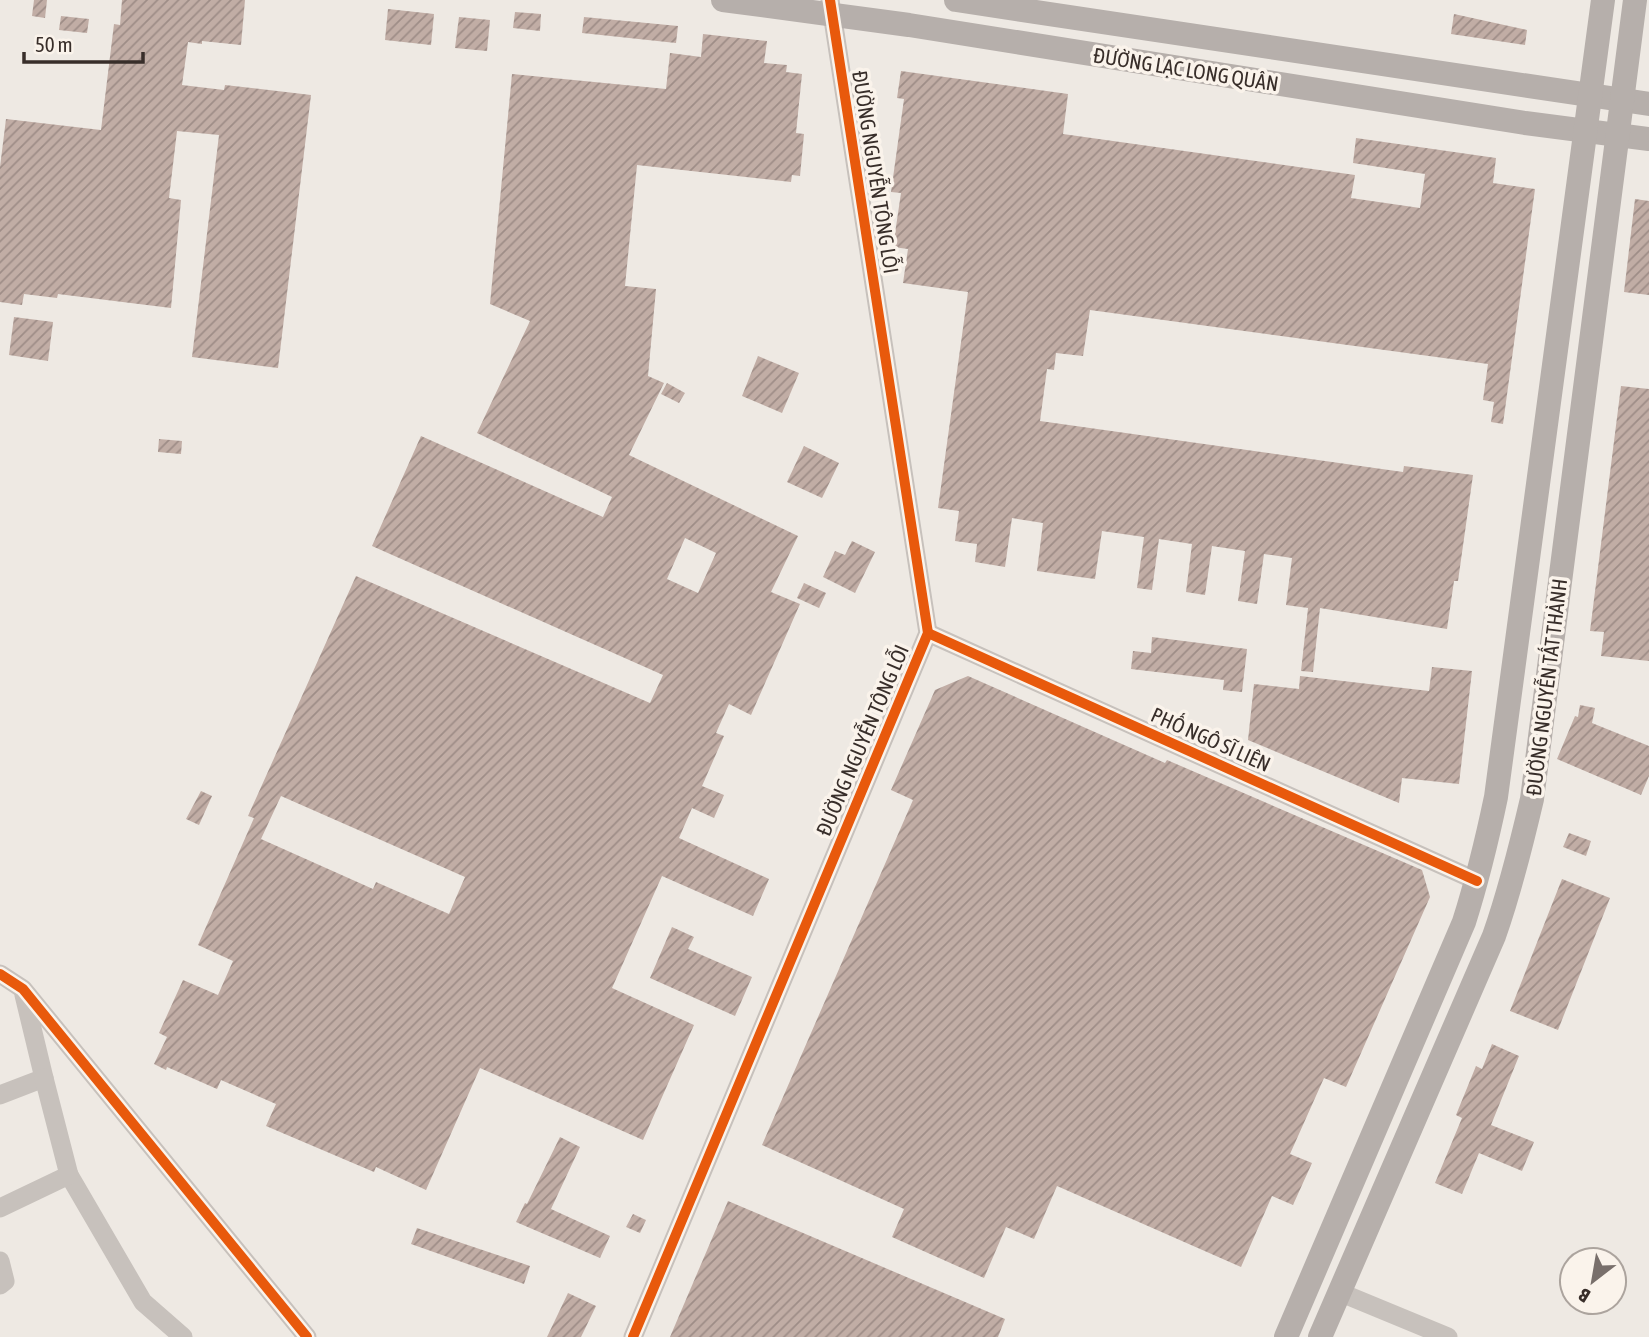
<svg xmlns="http://www.w3.org/2000/svg" width="1649" height="1337" viewBox="0 0 1649 1337" font-family="'Asap Condensed',sans-serif">
	<style>
		.building { fill: url(#building-hatch); fill-rule: evenodd }
		.lines { fill: none; stroke-linecap: round; stroke-linejoin: round }
		.minor { stroke: #c7c1bc; stroke-width: 19 }
		.major { stroke: #b6afab; stroke-width: 24 }
		.cycleway-casing { stroke: #faf3eb; stroke-width: 15 }
		.cycleway { stroke: #e8590c; stroke-width: 10 }
		.labels { text-anchor: middle; dominant-baseline: central; stroke-width: 7; stroke-linejoin: round; paint-order: stroke }
		.street-label { font-size: 21px; fill: #382e2a; stroke: #faf3eb }
	</style>
	<defs>
		<pattern id="building-hatch" width="6" height="6" patternUnits="userSpaceOnUse" patternTransform="scale(1.75)"><rect width="6" height="6" fill="#c1ada5"/><path d="M-1 1l2-2M0 6l6-6M5 7l2-2" fill="none" stroke="#9e8d87"/></pattern>
	</defs>
	<rect width="100%" height="100%" fill="#eee9e3"/>
	<g class="building">
		<path d="M34,0H47L45,18L32,16Z"/>
		<path d="M122,0H245L241,45L202,41V44L188,42L182,85L224,90L225,85L311,95L278,368L192,357L219,135L177,131L169,198L181,200L171,308L58,294L57,298L24,294L22,305L0,302V167L6,119L101,130L114,24L120,25Z"/>
		<path d="M388,9L434,14L431,45L385,40Z"/>
		<path d="M515,12L541,14L540,31L513,28Z"/>
		<path d="M1454,14L1527,30L1525,45L1451,34Z"/>
		<path d="M61,16L89,19L87,33L59,30Z"/>
		<path d="M459,17L490,20L487,51L455,48Z"/>
		<path d="M584,17L678,26L676,43L582,33Z"/>
		<path d="M703,34L767,41L764,63L787,65L786,72L802,74L796,133L804,134L800,176L792,175L791,182L637,165L625,286L656,289L648,376L664,383L629,455L798,536L771,592L800,604L751,715L729,704L716,733L724,736L702,786L724,795L714,818L692,808L679,838L769,879L753,916L662,876L612,988L694,1025L643,1140L480,1068L426,1190L376,1167L374,1172L266,1126L276,1104L221,1080L217,1089L167,1067L166,1070L154,1064L167,1037L159,1033L183,980L218,995L233,961L198,945L254,818L248,816L356,576L650,703L663,675L372,546L421,436L603,517L612,497L477,433L530,321L490,304L512,74L666,89L670,53L701,57ZM685,538L716,553L698,593L667,579ZM281,796L465,877L449,914L376,882L373,889L261,839Z"/>
		<path d="M901,71L1068,94L1063,134L1355,175L1351,198L1420,208L1425,174L1353,163L1356,138L1496,158L1493,183L1535,189L1503,424L1491,422L1494,402L1483,400L1488,364L1090,310L1083,356L1056,353L1054,370L1047,369L1040,421L1403,472L1404,466L1473,475L1458,581H1454L1447,629L1320,608L1313,672L1301,671L1308,608L1286,605L1292,558L1264,554L1257,604L1238,601L1245,551L1212,546L1205,595L1186,592L1192,544L1159,539L1152,590L1137,588L1144,537L1102,531L1095,579L1072,576L1037,571L1043,523L1012,518L1005,567L975,562L977,544L955,541L959,511L938,508L968,292L903,283L908,249L893,247L901,193L891,192L904,99L897,98Z"/>
		<path d="M1635,199L1649,201V295L1624,292Z"/>
		<path d="M14,317L53,322L48,361L9,355Z"/>
		<path d="M758,356L799,373L782,413L742,396Z"/>
		<path d="M667,383L685,393L679,403L661,394Z"/>
		<path d="M1621,386L1649,389V661L1601,656L1604,632L1590,631Z"/>
		<path d="M159,439L182,441L181,454L158,452Z"/>
		<path d="M804,446L839,463L822,498L787,482Z"/>
		<path d="M852,541L875,552L855,593L823,577L835,551L845,555Z"/>
		<path d="M804,583L826,593L819,608L797,598Z"/>
		<path d="M1152,637L1247,649L1242,692L1223,690L1224,680L1131,669L1133,651L1151,653Z"/>
		<path d="M1432,667L1472,671L1459,784L1402,778L1399,803L1248,740L1254,684L1299,689L1300,676L1429,691Z"/>
		<path d="M968,676L1165,763L1167,760L1422,870L1430,897L1346,1087L1324,1078L1290,1154L1312,1163L1293,1205L1272,1196L1241,1267L1057,1186L1034,1239L1006,1227L984,1278L892,1237L904,1209L762,1145L913,800L891,790L935,690Z"/>
		<path d="M1580,705L1595,708L1592,723L1649,746V776L1641,795L1557,759L1575,716L1578,717Z"/>
		<path d="M201,791L212,796L199,825L186,819Z"/>
		<path d="M1569,833L1591,841L1586,856L1563,847Z"/>
		<path d="M1562,879L1610,898L1558,1030L1510,1011Z"/>
		<path d="M672,927L694,937L688,949L752,977L735,1016L650,978Z"/>
		<path d="M1492,1044L1519,1056L1491,1125L1534,1142L1522,1171L1479,1153L1462,1194L1435,1183L1462,1118L1456,1115L1476,1066L1482,1069Z"/>
		<path d="M560,1137L580,1147L551,1209L610,1236L600,1258L516,1222L525,1203L527,1204Z"/>
		<path d="M728,1201L1005,1319L998,1337H670Z"/>
		<path d="M633,1214L646,1220L640,1233L626,1227Z"/>
		<path d="M417,1228L530,1266L524,1284L411,1244Z"/>
		<path d="M568,1293L596,1306L581,1337H547Z"/>
	</g>
	<g class="lines">
		<g class="minor">
			<path d="M928,633L1477,881"/>
			<path d="M0,974L23,989L307,1337"/>
			<path d="M0,1095L44,1078L24,995"/>
			<path d="M69,1175L143,1302L183,1337"/>
			<path d="M0,1208L69,1175L44,1078"/>
			<path d="M0,1261L5,1281L0,1285"/>
			<path d="M1339,1292L1448,1337"/>
			<path d="M633,1337L928,633L830,0"/>
		</g>
		<g class="major">
			<path d="M723,0L909,25L1525,123L1649,139"/>
			<path d="M956,0L1649,104"/>
			<path d="M1286,1337L1464,922C1477,881 1487,840 1496,797L1603,0"/>
			<path d="M1320,1337L1494,936C1510,891 1521,846 1532,799L1635,0"/>
		</g>
		<defs>
			<g id="cycleway">
				<path d="M928,633L1477,881"/>
				<path d="M0,974L23,989L307,1337"/>
				<path d="M633,1337L928,633L830,0"/>
			</g>
		</defs>
		<use href="#cycleway" class="cycleway-casing"/>
		<use href="#cycleway" class="cycleway"/>
	</g>
	<g class="labels">
		<g class="street-label">
			<text transform="translate(1186 69) rotate(9)">ĐƯỜNG LẠC LONG QUÂN</text>
			<text transform="translate(876 172) rotate(81)">ĐƯỜNG NGUYỄN TÔNG LỖI</text>
			<text transform="translate(1546 687) rotate(-83)">ĐƯỜNG NGUYỄN TẤT THÀNH</text>
			<text transform="translate(1211 739) rotate(24)">PHỐ NGÔ SĨ LIÊN</text>
			<text transform="translate(862 740) rotate(-67)">ĐƯỜNG NGUYỄN TÔNG LỖI</text>
		</g>
	</g>
	<g transform="translate(1593 1281) rotate(211)"><circle r="33" fill="#faf3eb" stroke="#aca49e" stroke-width="2"/>
	<path d="M0-5L12 26L0 18L-12 26Z" fill="#786f6b"/>
	<text y="-10" font-size="19" font-weight="bold" text-anchor="middle" fill="#382e2a">B</text>
	</g>
	<path d="M24 52v10h119v-10" fill="none" stroke="#382e2a" stroke-width="3.5"/>
	<text x="35" y="52" font-size="21" fill="#382e2a" stroke="#faf3eb" stroke-width="5" paint-order="stroke">50 m</text>
</svg>
